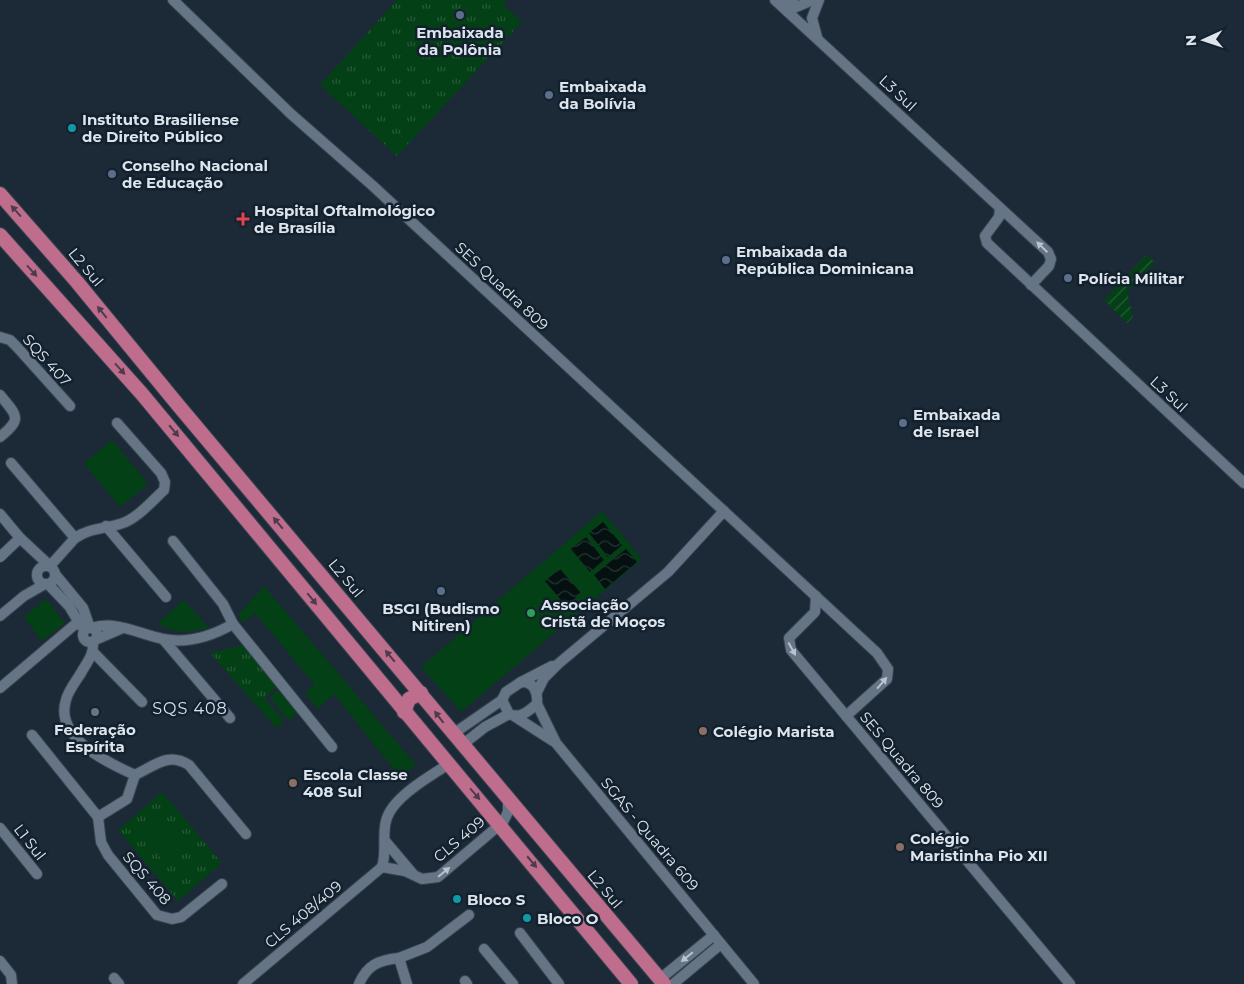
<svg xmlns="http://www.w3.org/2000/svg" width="1244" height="984" viewBox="0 0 1244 984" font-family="Montserrat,sans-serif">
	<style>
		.grass { fill: url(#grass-tufts) }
		.park { fill: #044016 }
		.garden { fill: url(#garden-furrows) }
		.water { fill: url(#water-waves) }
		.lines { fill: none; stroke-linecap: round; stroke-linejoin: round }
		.minor-casing { stroke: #394450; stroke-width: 12 }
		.major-casing { stroke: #394450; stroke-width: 16 }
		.minor { stroke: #667585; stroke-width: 10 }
		.major { stroke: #be6e8c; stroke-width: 14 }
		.oneway { fill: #4f3b4e }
		.oneway2 { fill: #b9c3ce }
		.service-dot { fill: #5c6f8a; stroke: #13202d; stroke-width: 2 }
		.culture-dot { fill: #0f9aa8; stroke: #13202d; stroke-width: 2 }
		.health-dot { fill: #e0444e; stroke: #13202d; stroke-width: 2 }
		.leisure-dot { fill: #2e9e5b; stroke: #13202d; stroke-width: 2 }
		.worship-dot { fill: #6b7280; stroke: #13202d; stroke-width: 2 }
		.education-dot { fill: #8d6e63; stroke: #13202d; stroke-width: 2 }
		.labels { text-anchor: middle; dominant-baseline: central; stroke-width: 5; stroke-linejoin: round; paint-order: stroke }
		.poi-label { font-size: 15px; font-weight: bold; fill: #dce4ed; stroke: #13202d; text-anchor: start }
		.street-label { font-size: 15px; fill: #dce4ed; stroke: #13202d }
		.neighbourhood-label { font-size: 16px; letter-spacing: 1px; fill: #d3e5f7; stroke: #13202d }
	</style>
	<defs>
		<pattern id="grass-tufts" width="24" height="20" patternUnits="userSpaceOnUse" patternTransform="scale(1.25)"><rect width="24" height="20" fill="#044016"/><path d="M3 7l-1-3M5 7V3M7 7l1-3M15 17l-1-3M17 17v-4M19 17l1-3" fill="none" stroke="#285b38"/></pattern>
		<pattern id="garden-furrows" width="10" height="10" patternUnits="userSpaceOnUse" patternTransform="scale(1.25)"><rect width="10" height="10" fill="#044016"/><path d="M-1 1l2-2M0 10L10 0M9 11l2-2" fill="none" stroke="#285b38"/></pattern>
		<pattern id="water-waves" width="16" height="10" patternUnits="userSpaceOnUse" patternTransform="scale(1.25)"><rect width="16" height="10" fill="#051011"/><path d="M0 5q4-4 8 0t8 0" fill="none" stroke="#293334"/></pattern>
	</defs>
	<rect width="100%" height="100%" fill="#1c2937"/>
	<g class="grass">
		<path d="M397,0H507L503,4L522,22L397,156L320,85Z"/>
		<path d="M242,645L278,686L264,698L284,721L276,728L210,653Z"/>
		<path d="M162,792L222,863L178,901L118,830Z"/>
	</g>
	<g class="park">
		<path d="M112,440L148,484L120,507L84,463Z"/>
		<path d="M602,511L642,559L461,712L421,667Z"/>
		<path d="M264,586L416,765L400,777L334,694L318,709L305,693L315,685L255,613L243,623L238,615Z"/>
		<path d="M46,599L65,623L42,641L24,617Z"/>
		<path d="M184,600L209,628C190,631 175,636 158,623Z"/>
		<path d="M280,687L300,710L289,721L270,698Z"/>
		<path d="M158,819L184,850L165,864L142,833Z"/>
	</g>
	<path class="garden" d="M1146,255L1155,262L1127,292L1133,317L1127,323L1104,300Z"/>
	<g class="water">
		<path d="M603,522L622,545L608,557L589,533Z"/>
		<path d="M586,537L604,560L590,572L571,549Z"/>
		<path d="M626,549L637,562L605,589L594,575Z"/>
		<path d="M560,569L581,593L566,606L545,581Z"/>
	</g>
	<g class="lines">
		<defs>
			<g id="minor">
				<path d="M173,0L291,114L373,186L877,653L888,669L887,679L846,716"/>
				<path d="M775,0L1048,252L1051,259L1049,266L1031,285"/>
				<path d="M779,3L793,0"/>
				<path d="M787,11L813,0"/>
				<path d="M817,37L812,18L819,0"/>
				<path d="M1000,208L999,217L985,236L987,243L1244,483"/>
				<path d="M0,337L10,340L17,347L70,406"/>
				<path d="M0,395C17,416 23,418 0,437"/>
				<path d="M0,514L20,538L50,566L75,538L11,463"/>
				<path d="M106,526L166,597"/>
				<path d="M75,538C90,528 103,529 120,524C136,520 152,501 164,490L165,482L161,473L117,423"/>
				<path d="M173,541L223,604L233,624"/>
				<path d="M0,557L20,538"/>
				<circle cx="46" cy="575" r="9"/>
				<path d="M55,574L83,608L90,628"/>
				<path d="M48,584L69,606L81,626"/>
				<path d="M816,596L815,612L789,638L791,650L1070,984"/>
				<path d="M0,616L24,596L45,584"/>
				<circle cx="90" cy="635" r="7"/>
				<path d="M91,628C117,620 138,634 163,639C188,644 212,636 233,624L332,747"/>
				<path d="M163,639L230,718"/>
				<path d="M95,640L123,628"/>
				<path d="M93,642C94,655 87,662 81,673C76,681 68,691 66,700C54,738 108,763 135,775C156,765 168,752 189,765L246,834"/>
				<path d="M93,652L142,702"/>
				<path d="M521,682C534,681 538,693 537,704C528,711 521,719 509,714L502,700L506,692Z"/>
				<path d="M521,682L552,666"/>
				<path d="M0,688L79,621"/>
				<path d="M537,692L544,678L558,664L668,572L724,511"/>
				<path d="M537,704L556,743L754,984"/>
				<path d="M514,716L553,741"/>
				<path d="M453,734L502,700"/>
				<path d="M32,735L98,817L127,799L135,775"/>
				<path d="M462,745L485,727L509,714"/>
				<path d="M98,817L101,842L108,855L157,915L172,919L181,917L222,884"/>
				<path d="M0,828L37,874"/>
				<path d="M386,842L413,874"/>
				<path d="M382,867L405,871L422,879L438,877L503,822L508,812V799"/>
				<path d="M382,867C387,851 382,836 386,821C391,798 430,776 449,764"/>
				<path d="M520,933L559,984"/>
				<path d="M484,949L513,984"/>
				<path d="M399,958L427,947L469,915"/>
				<path d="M0,961L11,975L12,984"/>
				<path d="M114,978L119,984"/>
				<path d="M660,979L714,935"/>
				<path d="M465,981L467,984"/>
				<path d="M243,984L382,867"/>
				<path d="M359,984C367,965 379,960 399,958L407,984"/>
				<path d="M673,984L721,944"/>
			</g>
			<g id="major">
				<path d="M0,194L77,282L178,405L664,984"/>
				<path d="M0,235L142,394L631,984"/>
				<path d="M404,712L409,699L421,693"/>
			</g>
		</defs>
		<use href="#minor" class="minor-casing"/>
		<use href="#major" class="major-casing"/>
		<use href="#minor" class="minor"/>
		<use href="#major" class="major"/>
	</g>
	<defs><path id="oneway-solid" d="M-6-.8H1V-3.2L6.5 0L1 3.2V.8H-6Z" transform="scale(1.25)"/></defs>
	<g class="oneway">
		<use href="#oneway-solid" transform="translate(16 211) rotate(-132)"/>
		<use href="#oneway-solid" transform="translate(32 271) rotate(48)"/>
		<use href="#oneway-solid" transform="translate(102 312) rotate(-129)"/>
		<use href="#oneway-solid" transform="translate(120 369) rotate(48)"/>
		<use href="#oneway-solid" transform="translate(174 431) rotate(50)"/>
		<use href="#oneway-solid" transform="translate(278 523) rotate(-130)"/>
		<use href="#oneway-solid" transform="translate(312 599) rotate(51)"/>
		<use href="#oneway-solid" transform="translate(390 656) rotate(-130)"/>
		<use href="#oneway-solid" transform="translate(439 717) rotate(-128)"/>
		<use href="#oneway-solid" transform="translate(475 794) rotate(49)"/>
		<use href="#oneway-solid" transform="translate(532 862) rotate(50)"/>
	</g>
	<g class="oneway2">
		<use href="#oneway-solid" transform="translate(1042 247) rotate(-136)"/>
		<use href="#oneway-solid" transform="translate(792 649) rotate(61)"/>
		<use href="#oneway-solid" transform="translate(882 683) rotate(-49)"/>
		<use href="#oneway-solid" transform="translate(444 872) rotate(-39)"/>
		<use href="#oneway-solid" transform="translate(687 957) rotate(141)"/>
	</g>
	<g class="service-dot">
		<circle cx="460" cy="15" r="5"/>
		<circle cx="549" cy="95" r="5"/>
		<circle cx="112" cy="174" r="5"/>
		<circle cx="726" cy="260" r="5"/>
		<circle cx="1068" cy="278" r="5"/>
		<circle cx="903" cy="423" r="5"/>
		<circle cx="441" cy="591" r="5"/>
	</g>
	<g class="culture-dot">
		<circle cx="72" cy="128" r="5"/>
		<circle cx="457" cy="899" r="5"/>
		<circle cx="527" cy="918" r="5"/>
	</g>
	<path class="health-dot" d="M240.5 211.5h5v5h5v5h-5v5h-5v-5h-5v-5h5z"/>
	<circle class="leisure-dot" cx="531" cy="613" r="5"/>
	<circle class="worship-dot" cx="95" cy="712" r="5"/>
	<g class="education-dot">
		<circle cx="703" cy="731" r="5"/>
		<circle cx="293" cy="783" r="5"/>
		<circle cx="900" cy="847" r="5"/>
	</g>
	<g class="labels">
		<g class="poi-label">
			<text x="460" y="32" text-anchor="middle">Embaixada<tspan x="460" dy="17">da Polônia</tspan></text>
			<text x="559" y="86">Embaixada<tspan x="559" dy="17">da Bolívia</tspan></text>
			<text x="82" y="119">Instituto Brasiliense<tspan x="82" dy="17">de Direito Público</tspan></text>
			<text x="122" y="165">Conselho Nacional<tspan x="122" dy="17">de Educação</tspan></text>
			<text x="254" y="210">Hospital Oftalmológico<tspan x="254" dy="17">de Brasília</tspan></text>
			<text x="736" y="251">Embaixada da<tspan x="736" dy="17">República Dominicana</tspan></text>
			<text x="1078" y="278">Polícia Militar</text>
			<text x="913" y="414">Embaixada<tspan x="913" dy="17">de Israel</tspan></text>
			<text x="541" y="604">Associação<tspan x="541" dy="17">Cristã de Moços</tspan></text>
			<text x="441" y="608" text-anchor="middle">BSGI (Budismo<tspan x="441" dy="17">Nitiren)</tspan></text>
			<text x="95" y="729" text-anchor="middle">Federação<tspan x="95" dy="17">Espírita</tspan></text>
			<text x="713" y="731">Colégio Marista</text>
			<text x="303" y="774">Escola Classe<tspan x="303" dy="17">408 Sul</tspan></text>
			<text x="910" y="838">Colégio<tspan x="910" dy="17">Maristinha Pio XII</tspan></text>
			<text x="467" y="899">Bloco S</text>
			<text x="537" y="918">Bloco O</text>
		</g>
		<g class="street-label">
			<text transform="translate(898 93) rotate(43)">L3 Sul</text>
			<text transform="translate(86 267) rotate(50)">L2 Sul</text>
			<text transform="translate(502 286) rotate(43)">SES Quadra 809</text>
			<text transform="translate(47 360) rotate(48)">SQS 407</text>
			<text transform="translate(1169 394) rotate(43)">L3 Sul</text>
			<text transform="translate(346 578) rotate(50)">L2 Sul</text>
			<text transform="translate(902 760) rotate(50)">SES Quadra 809</text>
			<text transform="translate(650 834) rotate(50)">SGAS - Quadra 609</text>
			<text transform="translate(459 839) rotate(-40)">CLS 409</text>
			<text transform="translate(30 842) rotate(52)">L1 Sul</text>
			<text transform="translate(147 878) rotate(49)">SQS 408</text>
			<text transform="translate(605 889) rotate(50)">L2 Sul</text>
			<text transform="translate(303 914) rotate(-40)">CLS 408/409</text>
		</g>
		<g class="neighbourhood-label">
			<text x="190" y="708">SQS 408</text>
		</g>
	</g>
	<g transform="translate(1204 40) rotate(267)" stroke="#13202d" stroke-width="4" paint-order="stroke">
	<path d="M0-4L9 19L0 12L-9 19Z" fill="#dce4ed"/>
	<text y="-8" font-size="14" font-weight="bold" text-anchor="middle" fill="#dce4ed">N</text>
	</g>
</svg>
